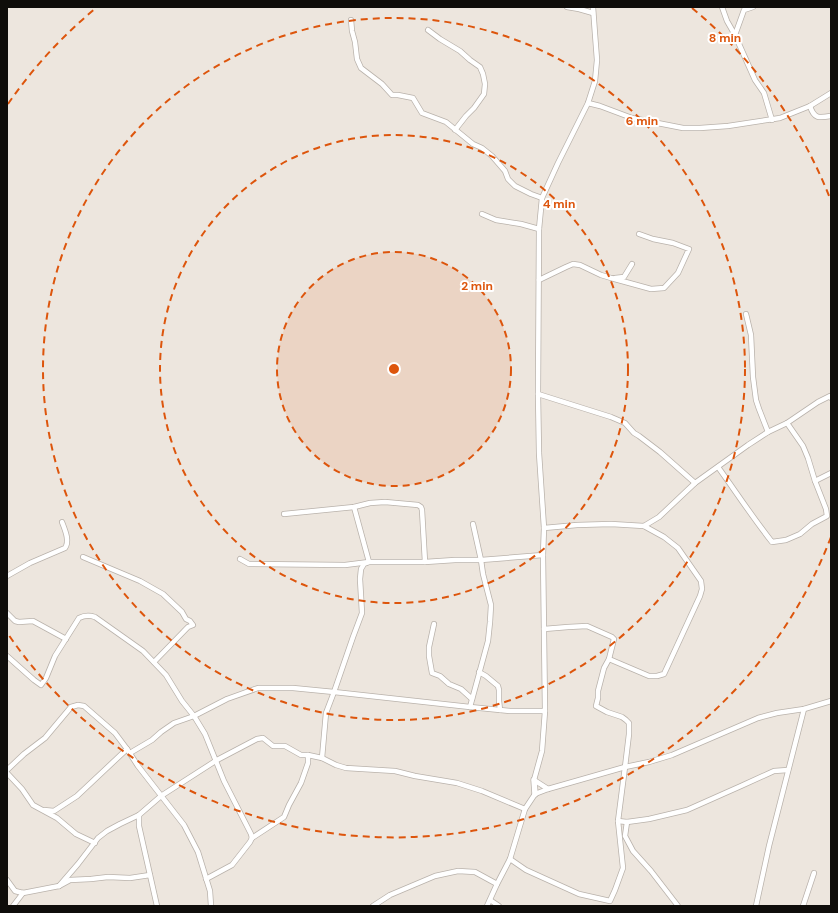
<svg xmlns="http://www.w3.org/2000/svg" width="838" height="913" viewBox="0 0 838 913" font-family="'DM Sans',sans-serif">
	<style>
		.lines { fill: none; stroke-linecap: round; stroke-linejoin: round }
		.minor-casing { stroke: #b9b2ab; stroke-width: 6 }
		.tertiary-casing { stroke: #b9b2ab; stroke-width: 7 }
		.minor { stroke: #fff; stroke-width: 4.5 }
		.tertiary { stroke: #fff; stroke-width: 5.5 }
		.ring { fill: none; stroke: #dd550c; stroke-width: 2; stroke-dasharray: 7 5 }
		.centre { fill: #dd550c; stroke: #fff; stroke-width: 2 }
		.ring-label { font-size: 12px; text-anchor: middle; font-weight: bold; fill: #dd550c; stroke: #fff; stroke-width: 4; stroke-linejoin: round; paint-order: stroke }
	</style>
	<rect width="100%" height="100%" fill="#ede6de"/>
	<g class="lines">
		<defs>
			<g id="minor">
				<path d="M567,7L579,9L593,13"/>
				<path d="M722,7L727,21L735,35"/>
				<path d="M753,7L744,10L735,35L755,80L764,93L772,120"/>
				<path d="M351,20L352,31L355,42L357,59L361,68L382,84L392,95H398L413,98L422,113L446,122L473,144L482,148L492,156L505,171L508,179L515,186L531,194L542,198"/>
				<path d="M428,30L440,39L460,51L470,60L480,67L483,74L485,84L484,94L474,108L466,116L455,130"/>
				<path d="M588,103L600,106L632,118L683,128H700L728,126L780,118L810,106L831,93"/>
				<path d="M810,106C814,119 819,118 831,116"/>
				<path d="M482,214L496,220L521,224L539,229"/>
				<path d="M615,278L624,277L632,264"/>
				<path d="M539,280L566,267L573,264L580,265L601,275L611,278L651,289L664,288L678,273L689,249L673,243L653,239L639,234"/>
				<path d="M746,314L751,335L753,377L756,400L759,409L768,432"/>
				<path d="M538,394L611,417L625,423L634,433L639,436L660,452L695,483"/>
				<path d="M718,467C736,492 753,518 772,542L786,540L800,534L812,524L827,516L826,509L815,481L808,458L803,446L787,423"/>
				<path d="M815,481L831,473"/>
				<path d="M284,514L354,507L370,503L385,502L418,505L421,507L422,510L425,562"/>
				<path d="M544,528L577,525L611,524L644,526L659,517L695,483L748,445L768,432L787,423L818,402L830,396L831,398"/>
				<path d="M83,557L140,581L163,594L182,612L186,619L190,621L193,625L188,627L154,662"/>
				<path d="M240,559L249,564L345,565L369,562H425L455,560H481L543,555"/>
				<path d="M7,576L30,563L65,548C70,541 65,530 62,522"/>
				<path d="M7,613L15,621L19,622L33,621L66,639"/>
				<path d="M434,624L429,647V656L432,673L440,676L449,684L461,689L472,699"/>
				<path d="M7,656L34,680L41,685L46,678L55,656L79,618C85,615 89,615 95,617L143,651L166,675L182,701L194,716L205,734L224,781L251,834L252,838L250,842L232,865L206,879"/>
				<path d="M609,659L649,676H657L664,674L700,596L702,589L701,581L678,548L664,537L644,526"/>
				<path d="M479,672L486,676L498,686L499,690V701L500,710"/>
				<path d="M470,707L488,641L490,622L491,605L483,574L481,560L473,524"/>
				<path d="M130,753L152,740L161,732L174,723L194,716L227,699L258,688H293L334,692L470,707L510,711H545"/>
				<path d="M322,758L326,713L334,692L353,637L362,613L360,579L361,569L364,564L369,562L354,507"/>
				<path d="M7,770L24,754L45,738L71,707L78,705L84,706L115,733L127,749L138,766L184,825L198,852L210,891L211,906"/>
				<path d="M7,773L22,789L33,805L57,818L76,834L95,843"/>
				<path d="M548,789L534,780L542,751L545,711L543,555L544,528L539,453L538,394L539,229L542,198L558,163L588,103L595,81L597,60L595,34L593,7"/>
				<path d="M44,810L54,811L77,796L127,749"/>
				<path d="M139,815V826L157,906"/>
				<path d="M618,821L627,822L649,819L687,810L741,786L774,771L788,770"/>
				<path d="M627,822L625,836L633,851L651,871L678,906"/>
				<path d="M252,838L284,817L289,805L301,783L308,763V755"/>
				<path d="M510,859L526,870L579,894L610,901L615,890L623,868L618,821L625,767L629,734V723L626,720L622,717L607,712L596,706L598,698V691L604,668L609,659L614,639L612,637L587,626L568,627L544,629"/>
				<path d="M7,880L15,891L23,893L59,886L70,880L91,879L108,877L130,878L150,875"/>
				<path d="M59,886L78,864L98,838L107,831L120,824L139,815L161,796L217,760L257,739L263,738L273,746H285L301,755H308L322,758L336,765L346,768L395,771L415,776L457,783L482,791L525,809"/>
				<path d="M490,900L499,906"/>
				<path d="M13,906L23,893"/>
				<path d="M373,906L390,895L435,876L458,871L475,872L497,884"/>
				<path d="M487,906L497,884L510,859L525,809L535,794L548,789L625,767L649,762L672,755L758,718L777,713L804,709L831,701"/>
				<path d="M756,906L769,846L804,709"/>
				<path d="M803,906L814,873"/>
			</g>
			<path id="tertiary" d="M534,780L535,794"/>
		</defs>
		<use href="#minor" class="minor-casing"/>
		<use href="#tertiary" class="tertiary-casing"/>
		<use href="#minor" class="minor"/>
		<use href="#tertiary" class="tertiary"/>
	</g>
	<circle cx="394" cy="369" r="117" fill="#dd550c" fill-opacity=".12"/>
	<g class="ring">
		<circle cx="394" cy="369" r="117"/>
		<circle cx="394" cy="369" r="234"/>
		<circle cx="394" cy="369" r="351"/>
		<path d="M831 537A468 468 0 0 1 8 634M8 104A468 468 0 0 1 96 8M692 8A468 468 0 0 1 831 201"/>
	</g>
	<circle cx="394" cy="369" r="6" class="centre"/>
	<g class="ring-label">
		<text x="725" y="42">8 min</text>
		<text x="642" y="125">6 min</text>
		<text x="559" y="208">4 min</text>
		<text x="477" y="290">2 min</text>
	</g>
	<rect width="838" height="913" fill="none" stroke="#0f0d0a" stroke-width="16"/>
</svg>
